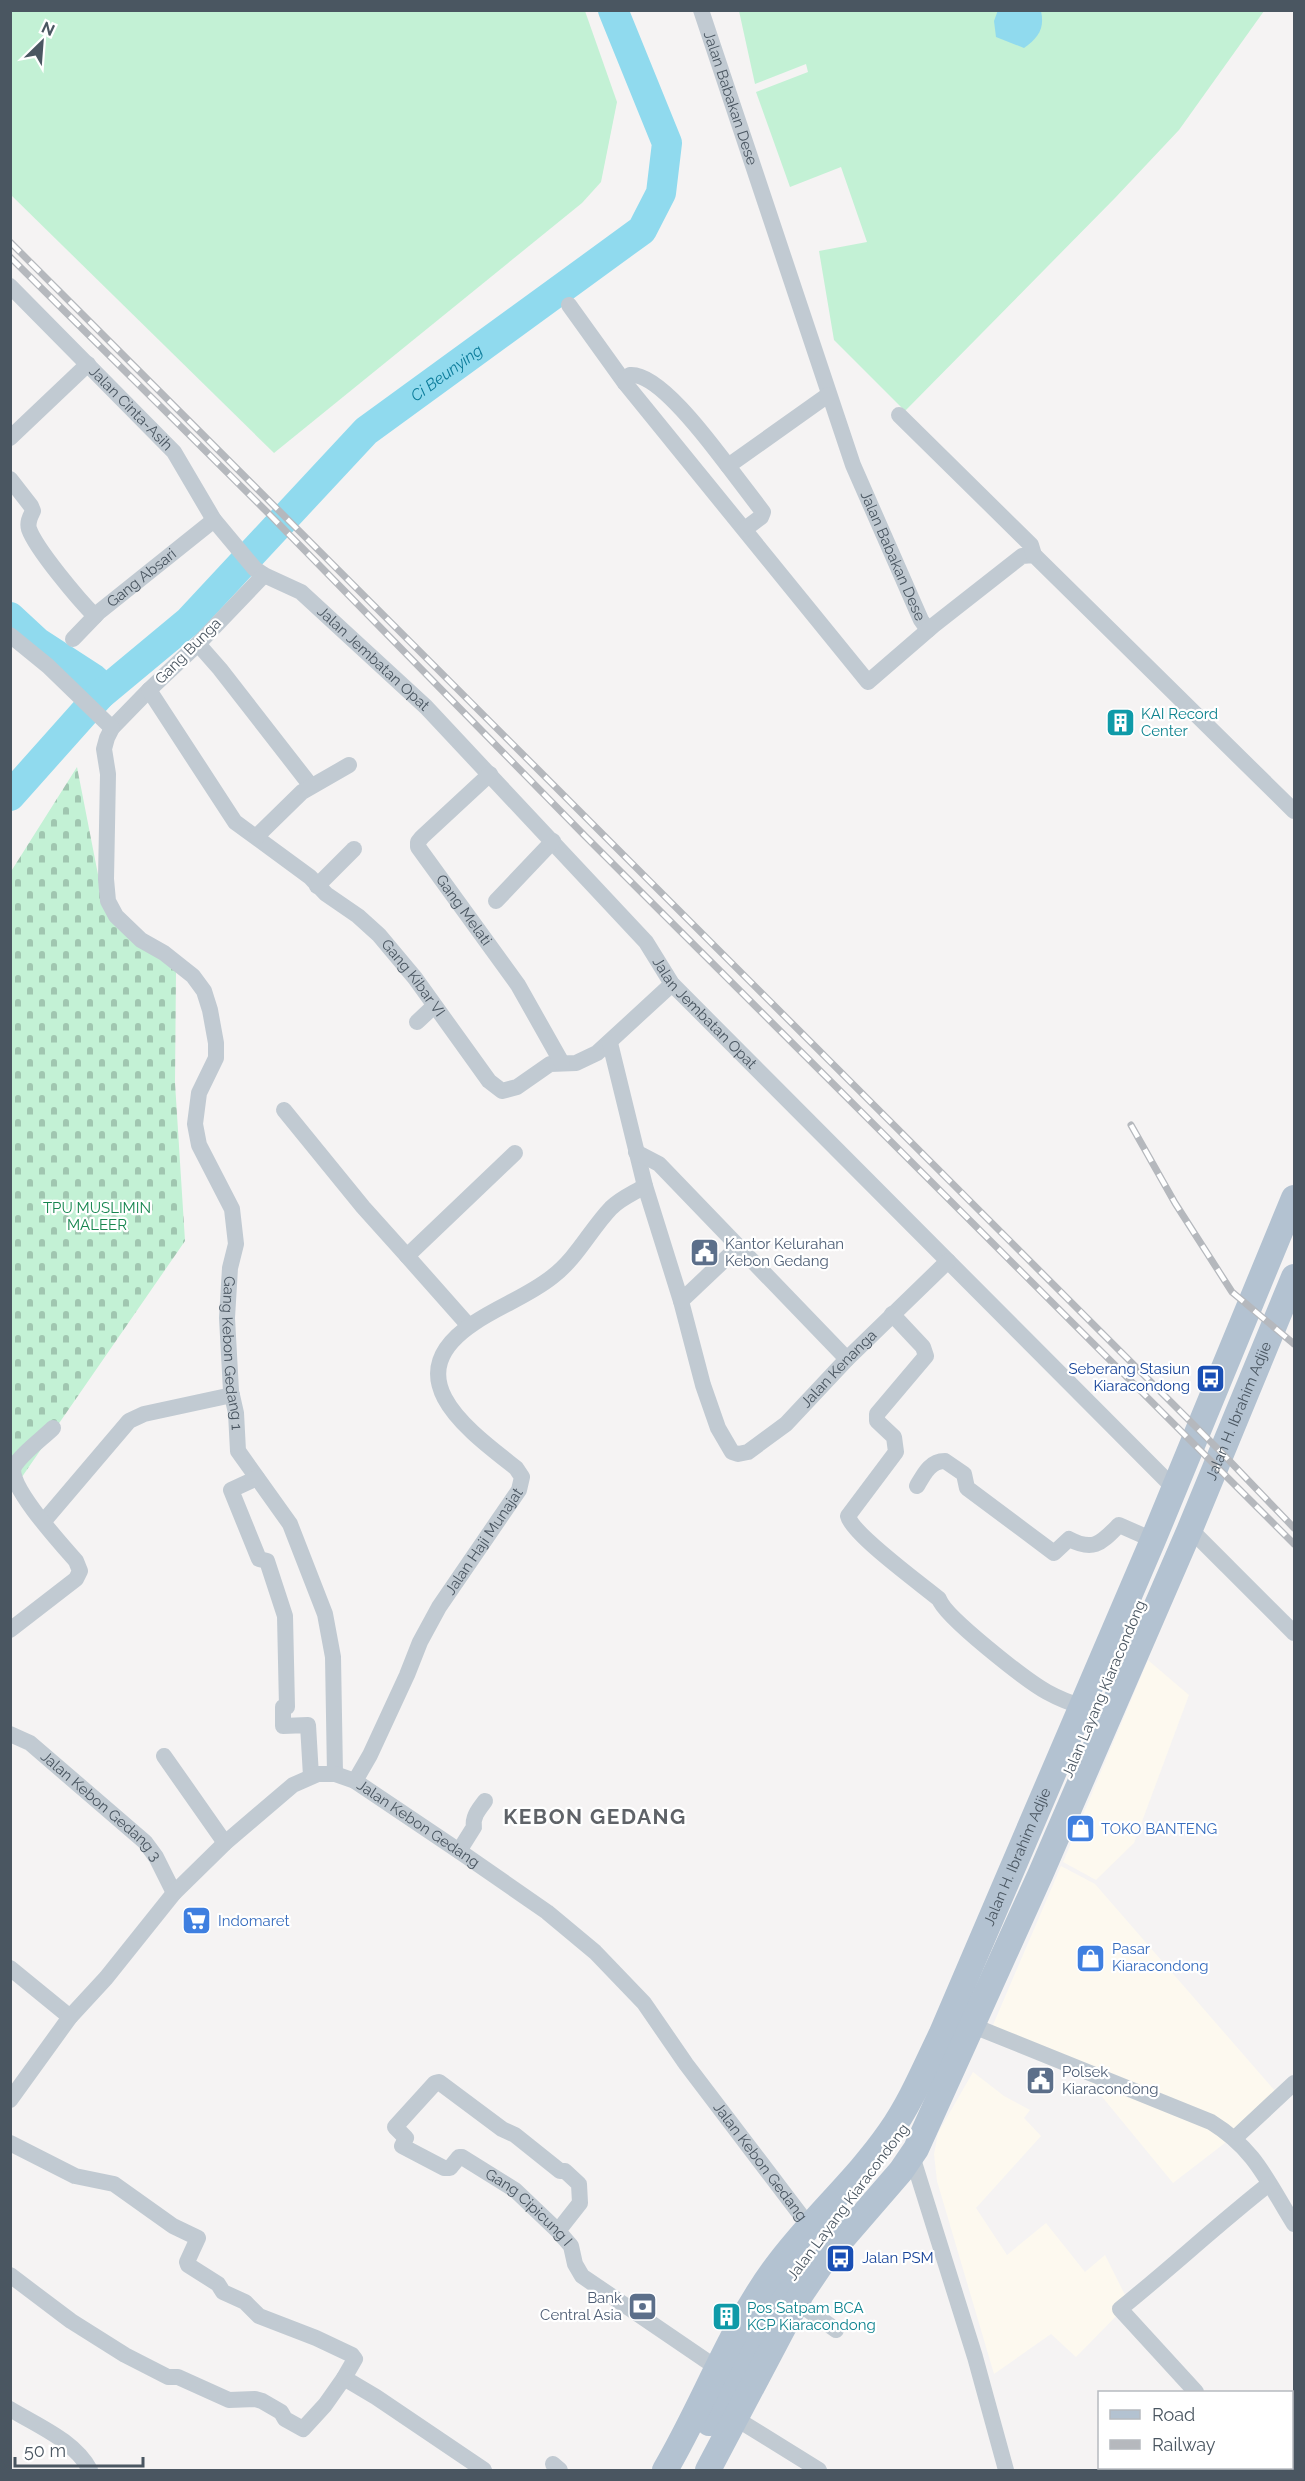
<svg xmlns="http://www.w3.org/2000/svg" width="1305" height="2481" viewBox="0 0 1305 2481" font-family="Raleway,sans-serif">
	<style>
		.commercial { fill: #fdf9ef }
		.grass { fill: #c3f1d5 }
		.cemetery { fill: url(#cemetery-stones) }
		.water { fill: #90daee }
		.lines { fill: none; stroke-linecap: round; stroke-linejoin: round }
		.river { stroke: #90daee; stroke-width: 30 }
		.minor { stroke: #c1cad2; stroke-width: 16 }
		.primary { stroke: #b3c2d1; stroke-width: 26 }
		.rail-casing { stroke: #b5b8bd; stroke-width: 7 }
		.rail { stroke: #fff; stroke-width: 4.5; stroke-dasharray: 14; stroke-linecap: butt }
		.labels { text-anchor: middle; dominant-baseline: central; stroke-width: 4.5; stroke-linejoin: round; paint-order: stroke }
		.street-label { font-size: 15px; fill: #4a5661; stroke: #fff }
		.culture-label { font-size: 15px; fill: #0d838f; stroke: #fff; text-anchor: start }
		.park-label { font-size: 15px; fill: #17864f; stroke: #fff }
		.service-label { font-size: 15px; fill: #4e5e75; stroke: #fff; text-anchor: start }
		.transit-label { font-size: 15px; fill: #164399; stroke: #fff; text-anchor: end }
		.shop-label { font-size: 15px; fill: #366cbe; stroke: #fff; text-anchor: start }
		.water-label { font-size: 16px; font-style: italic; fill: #0c7c9b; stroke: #fff }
		.district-label { font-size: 21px; font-weight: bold; letter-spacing: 1.5px; fill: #5f6368; stroke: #fff }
	</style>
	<defs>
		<pattern id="cemetery-stones" width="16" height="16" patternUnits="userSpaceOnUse" patternTransform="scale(1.5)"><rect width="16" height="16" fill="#c3f1d5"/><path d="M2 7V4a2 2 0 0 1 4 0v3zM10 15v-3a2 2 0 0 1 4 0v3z" fill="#a0c6b0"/></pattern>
	</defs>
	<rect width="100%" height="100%" fill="#f5f3f3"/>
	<g class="commercial">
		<path d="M1148,1660L1189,1695L1134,1843L1096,1880L1063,1862Z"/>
		<path d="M1061,1866L1095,1884L1282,2099L1173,2183L1085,2076L990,2032Z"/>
		<path d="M973,2072L1004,2096L1030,2110L1024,2118L1041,2136L976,2208L1007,2255L1046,2223L1085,2272L1105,2255L1129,2303L1076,2357L1051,2334L994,2374L937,2181L934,2154L938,2133Z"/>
	</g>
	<g class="grass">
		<path d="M10,11H585L617,102L601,182L582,203L274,453L11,195Z"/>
		<path d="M739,11H1264L1179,130L1115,198L905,411L834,340L819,251L867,242L841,167L790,187L756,92L808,72L806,64L755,84Z"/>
	</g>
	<path class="cemetery" d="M77,767L101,890L176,971L175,1083L185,1241L15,1487H10V873Z"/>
	<path class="water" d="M998,10L1041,11C1045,29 1038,38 1024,48L996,37L994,21Z"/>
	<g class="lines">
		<g class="river">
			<path d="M10,617L37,642L94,679L100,695"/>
			<path id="s1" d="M10,796L100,695L189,621L366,431L642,230L661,193L667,143L613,10"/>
		</g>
		<g class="minor">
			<path id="s2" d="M701,10L853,465L921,620L928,630"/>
			<path id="s3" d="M10,286L174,452L214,520L255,569L264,575L301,592L426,707L646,942L672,984L1174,1488"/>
			<path d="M569,305L625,383L868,682L934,625L1022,556L1034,555L1294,811"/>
			<path d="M625,383L630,375C659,372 712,445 728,466"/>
			<path d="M899,415L1031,545L1034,555"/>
			<path d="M10,438L88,364"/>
			<path d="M10,479L31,506L33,511C30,517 27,522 29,529C36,549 79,600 95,616"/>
			<path d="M745,529L761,517L763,512L728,466L828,395"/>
			<path id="s4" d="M264,575L198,644L149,690L112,728L107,738L104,749L108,774L106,879L108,901L116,916L141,940L164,953L193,976L204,991L210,1010L216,1043V1058L199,1093L195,1124L199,1145L232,1209L236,1244L230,1268L227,1318L231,1391L236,1413L238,1451L290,1524L325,1614L333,1657L335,1774"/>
			<path d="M10,635L48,666L112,728"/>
			<path id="s5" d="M73,639L99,612L214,520"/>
			<path d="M198,644L220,669L311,786"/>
			<path id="s6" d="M149,690L235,822L310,877L326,894L358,916L379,935L415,978L489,1081L502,1091L517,1087L550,1064L576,1063L597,1053L672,984"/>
			<path id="s7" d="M490,774L422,837L418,842V847L518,985L562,1063"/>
			<path d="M257,836L302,792L349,765"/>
			<path d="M317,886L354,849"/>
			<path d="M496,901L553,841"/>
			<path d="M417,1022L434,1006"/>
			<path id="s8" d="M610,1043L645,1186L681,1301L703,1385L718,1428L732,1452L738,1454L748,1452L786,1424L847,1359L948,1261"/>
			<path d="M284,1110L363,1207L407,1256"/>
			<path d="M636,1152L659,1164L847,1359"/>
			<path d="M681,1301L738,1247"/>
			<path d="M892,1314L923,1347L926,1356L877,1414V1421L894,1437L896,1452L848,1516C852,1534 921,1584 939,1599C945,1617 1027,1681 1047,1692C1058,1698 1070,1703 1081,1706"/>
			<path d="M469,1326L407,1256L515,1153"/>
			<path d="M257,1478L231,1490L259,1559L267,1561L285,1616L287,1707H283V1726L308,1725L311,1776"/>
			<path d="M917,1486C924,1474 930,1461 945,1461L964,1474L967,1488L1054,1553L1069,1539C1094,1552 1101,1543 1119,1525L1153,1540"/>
			<path d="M44,1521L129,1421L144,1414L232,1395"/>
			<path d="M1190,1529L1294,1633"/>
			<path d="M10,1630L76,1579L80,1571L76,1561C63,1546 6,1484 14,1467C20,1455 43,1438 53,1428"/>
			<path id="s9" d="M10,1734L30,1743L145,1842L156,1857L174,1893"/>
			<path d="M164,1756L225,1843"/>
			<path id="s10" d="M355,1781L370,1755L407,1675L420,1642L439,1607L519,1490L522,1477L516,1468C468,1430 393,1377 474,1323C499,1306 528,1296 552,1277C577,1258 590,1230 611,1208C621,1198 634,1193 645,1186"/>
			<path d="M459,1851L474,1827C472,1817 479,1809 485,1801"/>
			<path d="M10,1968L70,2017"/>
			<path d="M971,2025L1211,2122C1256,2150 1267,2181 1294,2224"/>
			<path id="s11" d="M10,2100L70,2017L106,1978L174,1893L225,1843L293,1785L318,1774H335L355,1781L459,1851L547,1912L595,1952L644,2003L686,2064L809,2226"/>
			<path d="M1235,2138L1294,2083"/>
			<path d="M10,2143L75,2176L114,2184L173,2226L198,2238L187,2262L188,2265L218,2284L223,2292L245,2302L259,2316L316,2338L352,2355L355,2359L344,2378L376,2397L484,2470"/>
			<path d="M912,2156L975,2357L1006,2470"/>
			<path id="s12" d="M558,2231L580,2203L579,2184L565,2171H560L515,2135L502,2129L439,2082L435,2083L395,2127L406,2138L402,2146L444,2168H450L459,2157H462L515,2190L558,2231L571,2246L575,2264L582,2276L717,2368"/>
			<path d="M10,2275L71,2321L125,2355L168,2377H178L229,2400L255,2399L262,2401L281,2412L285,2419L303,2429L325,2405L344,2378"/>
			<path d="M797,2302L836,2330"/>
			<path d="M1196,2392L1120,2309C1171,2268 1218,2224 1269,2184"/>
			<path d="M10,2409C38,2426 75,2441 90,2470"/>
			<path d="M735,2418L819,2470"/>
			<path d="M553,2464L560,2470"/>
			<path d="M1217,2470L1219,2468"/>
		</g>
		<g class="primary">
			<path d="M709,2423L766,2315L794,2271"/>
			<path id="s13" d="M665,2470C704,2404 730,2329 776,2267C811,2219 856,2181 890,2132C911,2102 925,2068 941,2035L1153,1540L1294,1198"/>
			<path id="s14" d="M708,2470L801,2294L824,2260L901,2171L916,2149L1041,1873L1190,1529L1294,1277"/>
		</g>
		<defs>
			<g id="rail">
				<path d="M10,242L1221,1452L1294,1528"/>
				<path d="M10,257L269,514L585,836L1294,1544"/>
				<path d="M1131,1125L1175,1203L1232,1292L1294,1344"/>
			</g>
		</defs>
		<use href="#rail" class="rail-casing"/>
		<use href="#rail" class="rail"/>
	</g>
	<defs>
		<symbol id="building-square" viewBox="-11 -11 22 22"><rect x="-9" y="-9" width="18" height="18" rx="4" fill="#0f9aa8" stroke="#fff"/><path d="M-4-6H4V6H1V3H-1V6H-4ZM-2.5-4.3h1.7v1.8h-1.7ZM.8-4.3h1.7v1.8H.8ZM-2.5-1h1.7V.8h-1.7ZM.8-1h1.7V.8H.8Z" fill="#fff"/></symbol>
		<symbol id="civic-square" viewBox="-11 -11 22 22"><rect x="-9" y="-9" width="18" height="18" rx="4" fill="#5c6f8a" stroke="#fff"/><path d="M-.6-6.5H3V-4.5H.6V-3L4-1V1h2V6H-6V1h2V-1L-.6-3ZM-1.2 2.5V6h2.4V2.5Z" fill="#fff"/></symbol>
		<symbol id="bus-square" viewBox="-11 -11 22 22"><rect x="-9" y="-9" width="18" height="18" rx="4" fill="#1a4fb4" stroke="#fff"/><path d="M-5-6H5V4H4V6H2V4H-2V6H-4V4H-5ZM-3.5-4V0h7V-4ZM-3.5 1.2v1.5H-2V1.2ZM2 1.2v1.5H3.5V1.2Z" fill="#fff"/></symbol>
		<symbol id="shop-square" viewBox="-11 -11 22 22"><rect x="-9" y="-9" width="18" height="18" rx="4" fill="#3f7fe0" stroke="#fff"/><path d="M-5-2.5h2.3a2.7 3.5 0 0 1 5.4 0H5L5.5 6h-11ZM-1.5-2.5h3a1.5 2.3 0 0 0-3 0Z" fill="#fff"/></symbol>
		<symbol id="supermarket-square" viewBox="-11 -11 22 22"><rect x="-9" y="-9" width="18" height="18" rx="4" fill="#3f7fe0" stroke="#fff"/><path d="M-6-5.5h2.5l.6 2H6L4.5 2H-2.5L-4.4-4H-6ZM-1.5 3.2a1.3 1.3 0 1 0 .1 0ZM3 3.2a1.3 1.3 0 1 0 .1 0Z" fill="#fff"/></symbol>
		<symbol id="bank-square" viewBox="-11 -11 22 22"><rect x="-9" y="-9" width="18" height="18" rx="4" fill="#5c6f8a" stroke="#fff"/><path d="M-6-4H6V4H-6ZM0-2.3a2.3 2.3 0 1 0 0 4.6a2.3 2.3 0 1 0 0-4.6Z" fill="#fff"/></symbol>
	</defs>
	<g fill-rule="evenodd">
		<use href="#building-square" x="1104" y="706" width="33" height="33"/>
		<use href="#civic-square" x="688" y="1236" width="33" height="33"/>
		<use href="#bus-square" x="1194" y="1362" width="33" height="33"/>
		<use href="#shop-square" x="1064" y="1812" width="33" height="33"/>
		<use href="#supermarket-square" x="180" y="1904" width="33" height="33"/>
		<use href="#shop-square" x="1074" y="1942" width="33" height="33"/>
		<use href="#civic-square" x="1024" y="2064" width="33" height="33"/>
		<use href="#bus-square" x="824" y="2242" width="33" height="33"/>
		<use href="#bank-square" x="626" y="2290" width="33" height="33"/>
		<use href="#building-square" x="710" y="2300" width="33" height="33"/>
	</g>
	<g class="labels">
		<g class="street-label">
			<text stroke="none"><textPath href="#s2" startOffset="93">Jalan Babakan Dese</textPath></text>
			<text stroke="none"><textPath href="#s3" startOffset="172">Jalan Cinta-Asih</textPath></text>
			<text stroke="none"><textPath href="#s2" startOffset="579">Jalan Babakan Dese</textPath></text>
			<text stroke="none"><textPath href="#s5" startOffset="92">Gang Absari</textPath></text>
			<text transform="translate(188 651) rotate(-45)">Gang Bunga</text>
			<text stroke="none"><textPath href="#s3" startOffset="526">Jalan Jembatan Opat</textPath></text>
			<text stroke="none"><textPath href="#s7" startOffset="182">Gang Melati</textPath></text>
			<text stroke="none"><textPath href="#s6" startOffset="396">Gang Kibar VI</textPath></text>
			<text stroke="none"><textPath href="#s3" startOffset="1012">Jalan Jembatan Opat</textPath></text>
			<text stroke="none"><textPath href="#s4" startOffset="902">Gang Kebon Gedang 1</textPath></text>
			<text stroke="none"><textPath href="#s8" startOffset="568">Jalan Kenanga</textPath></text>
			<text stroke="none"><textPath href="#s14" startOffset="1190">Jalan H. Ibrahim Adjie</textPath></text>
			<text stroke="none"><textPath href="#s10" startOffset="273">Jalan Haji Munajat</textPath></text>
			<text transform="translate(1104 1689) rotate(-67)">Jalan Layang Kiaracondong</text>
			<text stroke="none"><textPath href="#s9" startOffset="117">Jalan Kebon Gedang 3</textPath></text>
			<text stroke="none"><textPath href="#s11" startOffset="567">Jalan Kebon Gedang</textPath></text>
			<text stroke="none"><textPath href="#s13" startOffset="712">Jalan H. Ibrahim Adjie</textPath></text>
			<text stroke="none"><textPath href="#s11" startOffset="1053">Jalan Kebon Gedang</textPath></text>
			<text transform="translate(848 2202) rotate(-53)">Jalan Layang Kiaracondong</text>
			<text stroke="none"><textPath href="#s12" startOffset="472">Gang Cipicung I</textPath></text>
		</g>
		<g class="culture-label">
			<text x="1141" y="714">KAI Record<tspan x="1141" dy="17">Center</tspan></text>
			<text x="747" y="2308">Pos Satpam BCA<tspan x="747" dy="17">KCP Kiaracondong</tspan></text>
		</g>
		<g class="park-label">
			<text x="97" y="1208">TPU MUSLIMIN<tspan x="97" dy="17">MALEER</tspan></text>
		</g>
		<g class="service-label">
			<text x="725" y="1244">Kantor Kelurahan<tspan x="725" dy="17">Kebon Gedang</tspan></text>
			<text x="1062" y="2072">Polsek<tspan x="1062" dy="17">Kiaracondong</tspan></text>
			<text x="622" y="2298" text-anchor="end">Bank<tspan x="622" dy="17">Central Asia</tspan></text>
		</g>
		<g class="transit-label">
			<text x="1190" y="1369">Seberang Stasiun<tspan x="1190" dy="17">Kiaracondong</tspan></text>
			<text x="862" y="2258" text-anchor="start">Jalan PSM</text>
		</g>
		<g class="shop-label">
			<text x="1101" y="1829">TOKO BANTENG</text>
			<text x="218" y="1921">Indomaret</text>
			<text x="1112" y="1949">Pasar<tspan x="1112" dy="17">Kiaracondong</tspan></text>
		</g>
		<g class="water-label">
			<text stroke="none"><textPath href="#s1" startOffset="610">Ci Beunying</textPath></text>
		</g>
		<g class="district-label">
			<text x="595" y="1816">KEBON GEDANG</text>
		</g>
	</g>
	<rect width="1305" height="2481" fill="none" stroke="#4a5661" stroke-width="24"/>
	<rect x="1098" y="2391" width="195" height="78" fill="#ffffff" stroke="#b7bbc0" stroke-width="1.5"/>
	<rect x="1110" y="2410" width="30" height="9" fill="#b3c2d1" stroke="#b7bbc0" stroke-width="1.5"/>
	<text x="1152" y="2421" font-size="18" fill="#4a5661">Road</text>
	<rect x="1110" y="2440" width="30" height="9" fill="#b5b8bd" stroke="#b7bbc0" stroke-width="1.5"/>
	<text x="1152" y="2451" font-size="18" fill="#4a5661">Railway</text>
	<g transform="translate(42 42) rotate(25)" stroke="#ffffff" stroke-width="4.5" paint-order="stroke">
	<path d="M0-4.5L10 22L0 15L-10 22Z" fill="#4a5661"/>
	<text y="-9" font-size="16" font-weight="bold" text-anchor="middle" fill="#4a5661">N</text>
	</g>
	<path d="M15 2457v9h128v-9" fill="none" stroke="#4a5661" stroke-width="3"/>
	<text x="24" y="2457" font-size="18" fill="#4a5661" stroke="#ffffff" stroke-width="4.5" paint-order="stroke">50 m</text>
</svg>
